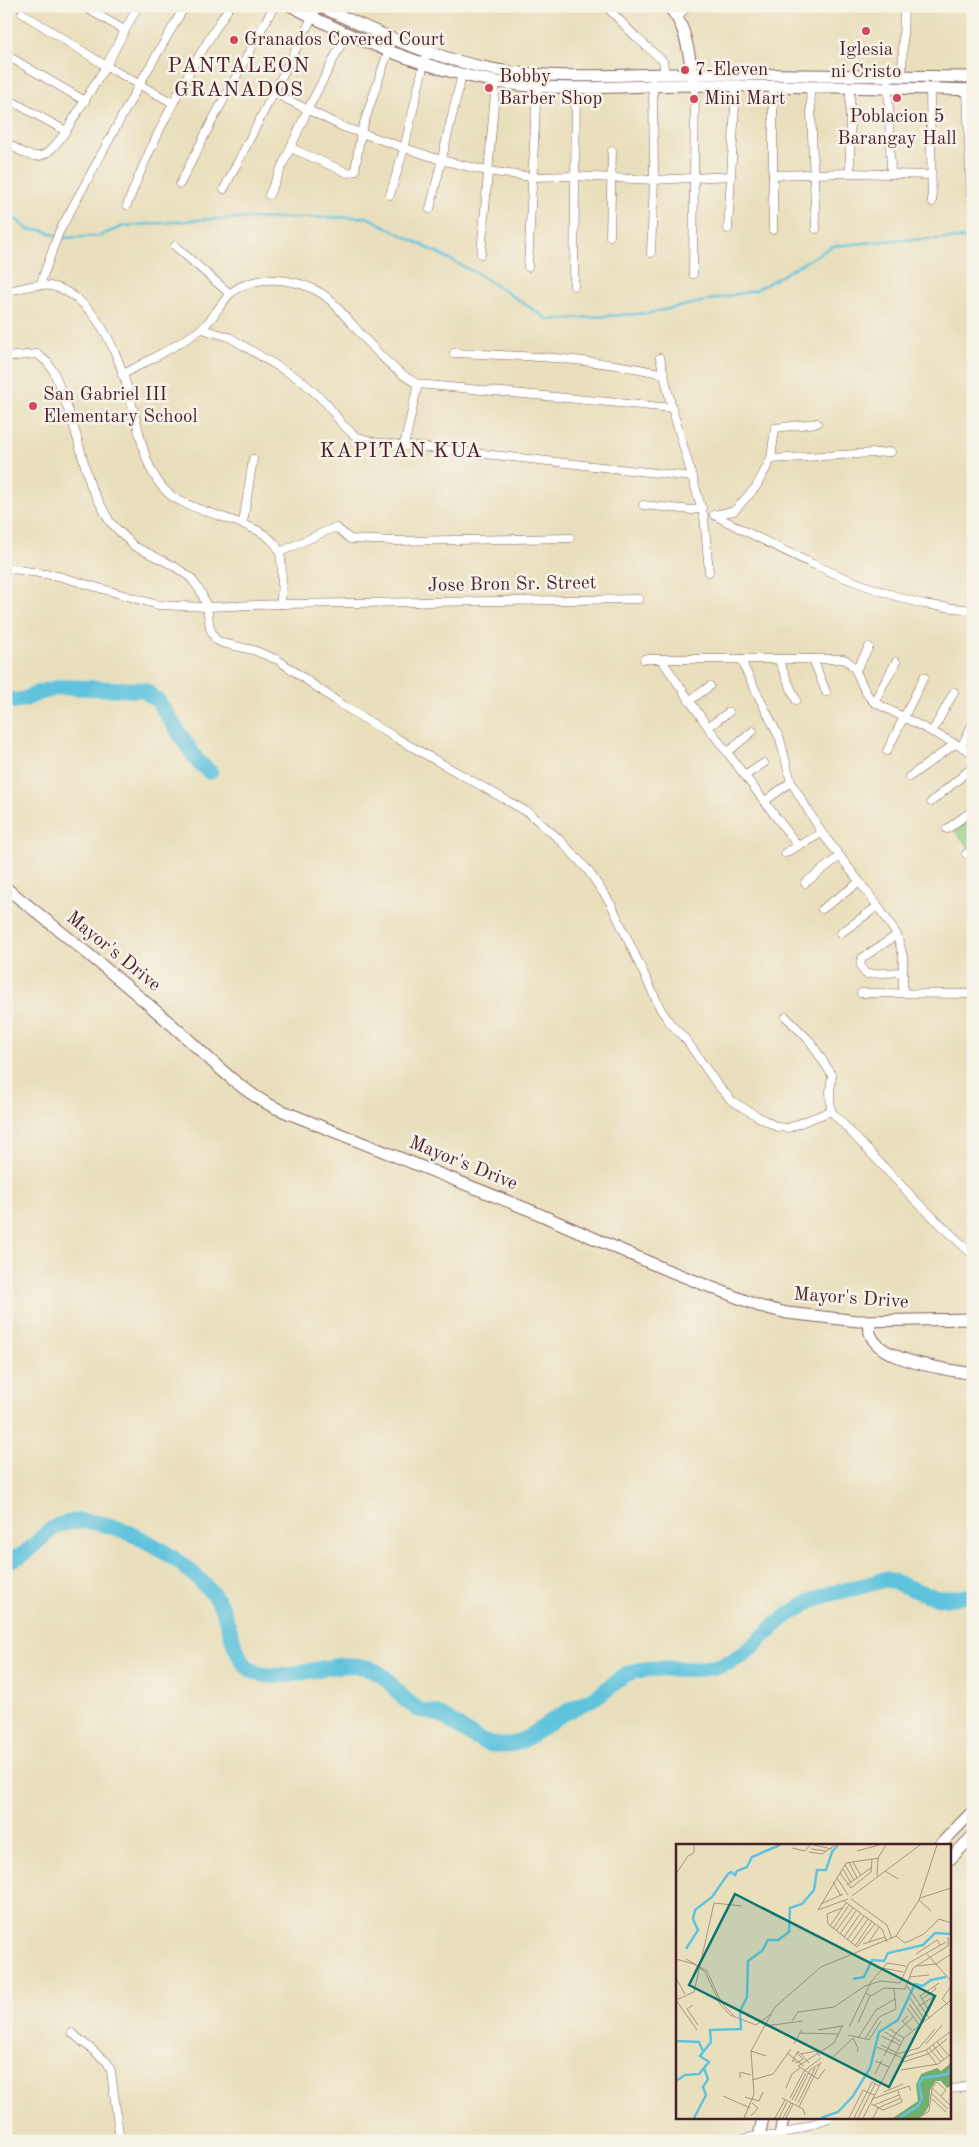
<svg xmlns="http://www.w3.org/2000/svg" width="979" height="2147" viewBox="0 0 979 2147" font-family="'Old Standard TT',serif">
	<style>
		.green { fill: #91ca7d; stroke: #6e7454 }
		.lines { fill: none; stroke-linecap: round; stroke-linejoin: round }
		.stream { stroke: #5fc3dd; stroke-width: 2.5 }
		.river { stroke: #5fc3dd; stroke-width: 16 }
		.street-casing { stroke: #82625e; stroke-width: 9 }
		.secondary-casing { stroke: #82625e; stroke-width: 13 }
		.street { stroke: #fff; stroke-width: 8 }
		.secondary { stroke: #fff; stroke-width: 11 }
		.poi-dot { fill: #d1495b; stroke: #f7f3e8; stroke-width: 2 }
		.labels { text-anchor: middle; dominant-baseline: central; stroke-width: 5; stroke-linejoin: round; paint-order: stroke }
		.poi-label { font-size: 19px; fill: #4a1f2b; stroke: #f7f3e8; text-anchor: start }
		.street-label { font-size: 19px; fill: #4a1f2b; stroke: #f7f3e8 }
		.quarter-label { font-size: 21px; letter-spacing: 1px; fill: #4a1f2b; stroke: #f7f3e8 }
		.inset-river { fill: none; stroke: #5fc3dd; stroke-width: 2.5 }
		.inset-road { fill: none; stroke: #a99282; stroke-width: 1 }
		.view { fill: #0f766e; fill-opacity: 0.15; stroke: #0f766e; stroke-width: 2.5 }
		.inset-edge { fill: none; stroke: #4a1f2b; stroke-width: 2.5 }
	</style>
	<rect width="100%" height="100%" fill="#f7f3e8"/>
	<filter id="ink" filterUnits="userSpaceOnUse"><feTurbulence type="fractalNoise" baseFrequency=".02" numOctaves="2"/><feDisplacementMap in="SourceGraphic" scale="10" xChannelSelector="R" yChannelSelector="G"/><feConvolveMatrix kernelMatrix="1 2 1 2 8 2 1 2 1" color-interpolation-filters="sRGB"/></filter>
	<filter id="wash" filterUnits="userSpaceOnUse"><feTurbulence type="fractalNoise" baseFrequency=".0096" numOctaves="4" result="noise"/><feDisplacementMap in="SourceGraphic" scale="20" xChannelSelector="R" yChannelSelector="G"/><feGaussianBlur stdDeviation="1.12" result="paint"/><feColorMatrix in="noise" values="0 0 0 0 0 0 0 0 0 0 0 0 0 0 0 0 0 1.4 0 .05"/><feComposite in="paint" operator="in"/></filter>
	<g filter="url(#wash)">
		<rect width="100%" height="100%" fill="#e9dfbc"/>
		<path class="green" d="M973,816V844L969,847L955,831Z"/>
		<g class="lines">
			<path class="stream" d="M6,218L17,220L29,230H42L63,238L99,236L124,226L211,219L367,217L480,275L549,320L650,313L756,290L833,246L896,240L973,238"/>
			<g class="river">
				<path d="M6,698L14,701L25,699L38,693L60,687L144,690L158,701L198,762L210,772"/>
				<path d="M6,1562C12,1559 19,1557 25,1553C39,1542 48,1527 66,1523C113,1511 192,1563 217,1600C234,1623 230,1670 265,1675C301,1680 332,1658 368,1668C388,1674 392,1689 407,1701C411,1704 415,1708 420,1710C426,1712 433,1712 440,1715C463,1727 479,1749 509,1745C527,1742 544,1725 559,1716C575,1707 593,1700 609,1688C615,1683 622,1675 629,1673C663,1662 699,1677 732,1661C754,1650 767,1629 788,1615C800,1607 816,1598 830,1594C848,1589 867,1586 885,1579C923,1590 929,1604 973,1595"/>
			</g>
		</g>
	</g>
	<g filter="url(#ink)">
		<g class="lines">
			<defs>
				<g id="street">
					<path d="M83,6L124,30"/>
					<path d="M606,6L636,37L663,61L665,74"/>
					<path d="M22,13L106,66L173,103"/>
					<path d="M678,16L688,6"/>
					<path d="M6,55L85,101"/>
					<path d="M902,76L904,6"/>
					<path d="M888,83L891,174"/>
					<path d="M810,87L816,229"/>
					<path d="M930,89L932,202"/>
					<path d="M967,90L971,198"/>
					<path d="M274,93L343,127L441,160L487,171L532,177L575,176L654,180L730,176"/>
					<path d="M6,98L66,131L106,66L138,6"/>
					<path d="M6,142C37,163 44,162 66,131"/>
					<path d="M291,148L348,173L355,171L361,132L388,52"/>
					<path d="M850,173V86"/>
					<path d="M773,175L850,173L931,175"/>
					<path d="M180,184L210,125L274,6"/>
					<path d="M224,189L318,6"/>
					<path d="M269,195L308,109L347,33"/>
					<path d="M390,195L404,149L425,59"/>
					<path d="M127,205C154,136 189,68 230,6"/>
					<path d="M430,209L462,74"/>
					<path d="M728,229L736,87"/>
					<path d="M773,230V87"/>
					<path d="M610,236L612,151"/>
					<path d="M175,246L230,294"/>
					<path d="M651,253L654,180L653,83"/>
					<path d="M481,254L496,82"/>
					<path d="M528,267L537,84"/>
					<path d="M693,274L695,85"/>
					<path d="M40,285L59,232L139,85L185,6"/>
					<path d="M574,286L576,87"/>
					<path d="M6,291C17,290 29,285 40,285C55,285 70,292 81,302C113,330 127,383 137,424C143,448 148,474 167,492C192,516 268,520 279,551C284,564 281,589 281,604"/>
					<path d="M202,329L229,337L302,381L326,403L342,424L355,436L374,442L693,477"/>
					<path d="M454,353C525,356 595,358 664,374"/>
					<path d="M6,357L37,354L47,362L54,372L72,420L91,487L110,522L134,546L174,566L191,578L201,592L207,607L210,628L215,639L222,643L253,650L278,660L345,707L398,739L529,813L559,839L587,869L611,904L661,1010L670,1023L687,1041L716,1083L732,1101L757,1116L777,1127L788,1128L831,1111"/>
					<path d="M660,358L672,408L704,517L709,572"/>
					<path d="M122,375C146,361 179,346 201,329C213,320 219,305 230,294C254,271 308,278 331,301C355,325 387,370 418,384L672,408"/>
					<path d="M404,446L418,384"/>
					<path d="M771,459L891,452"/>
					<path d="M643,505L692,510L702,508"/>
					<path d="M714,515C781,550 849,585 924,604C939,607 957,608 973,610"/>
					<path d="M714,515L734,511L756,487L771,459L775,428L817,423"/>
					<path d="M243,523L253,459"/>
					<path d="M280,552L331,529L337,528L350,539L396,541L570,538"/>
					<path d="M6,568L58,576L158,605L207,607L281,604L639,599"/>
					<path d="M644,659H844C861,668 859,690 874,702L973,753"/>
					<path d="M661,659L708,727L798,846"/>
					<path d="M742,659L745,669L780,739L791,782L822,833L878,906L897,935L903,956V992"/>
					<path d="M778,659L796,700"/>
					<path d="M813,659L826,692"/>
					<path d="M856,670L869,647"/>
					<path d="M689,701L710,686"/>
					<path d="M874,702L896,662"/>
					<path d="M708,727L729,712"/>
					<path d="M932,732L954,692"/>
					<path d="M961,747L973,723"/>
					<path d="M887,751L924,677"/>
					<path d="M728,752L753,731"/>
					<path d="M746,775L764,763"/>
					<path d="M909,777L955,744"/>
					<path d="M765,801L791,782"/>
					<path d="M931,802L973,767"/>
					<path d="M947,829L973,810"/>
					<path d="M785,853L822,833"/>
					<path d="M966,854L973,849"/>
					<path d="M805,883L840,856"/>
					<path d="M822,909L860,882"/>
					<path d="M841,933L878,906"/>
					<path d="M897,935L862,958C859,965 861,969 866,974L903,972"/>
					<path d="M861,993L973,994"/>
					<path d="M786,1017L810,1041L832,1075L830,1092L831,1111L915,1200L973,1255"/>
					<path d="M72,2033L107,2062L111,2071L120,2141"/>
					<path d="M950,2089L960,2088L973,2083"/>
					<path d="M733,2141L758,2136H779L829,2118"/>
				</g>
				<g id="secondary">
					<path d="M291,6C356,40 424,69 497,82C563,93 630,85 697,85C789,87 881,87 973,90"/>
					<path d="M320,6C377,33 434,59 497,70C556,80 619,74 678,74C776,74 875,76 973,77"/>
					<path d="M668,6C688,26 688,55 694,81"/>
					<path d="M6,888C62,932 117,977 171,1024C205,1053 237,1090 278,1109L532,1211L662,1268L759,1306L787,1313L858,1321L973,1319"/>
					<path d="M870,1321C870,1325 869,1330 870,1333C878,1362 948,1369 973,1374"/>
					<path d="M939,1846L973,1811"/>
					<path d="M950,1859L973,1836"/>
					<path d="M758,2141L763,2118"/>
					<path d="M779,2141L783,2118"/>
				</g>
			</defs>
			<use href="#street" class="street-casing"/>
			<use href="#secondary" class="secondary-casing"/>
			<use href="#street" class="street"/>
			<use href="#secondary" class="secondary"/>
		</g>
	</g>
	<g class="poi-dot">
		<circle cx="866" cy="31" r="5"/>
		<circle cx="234" cy="40" r="5"/>
		<circle cx="685" cy="70" r="5"/>
		<circle cx="489" cy="88" r="5"/>
		<circle cx="897" cy="98" r="5"/>
		<circle cx="694" cy="99" r="5"/>
		<circle cx="33" cy="406" r="5"/>
	</g>
	<g class="labels">
		<g class="poi-label">
			<text x="244" y="40">Granados Covered Court</text>
			<text x="866" y="50" text-anchor="middle">Iglesia<tspan x="866" dy="22">ni Cristo</tspan></text>
			<text x="695" y="70">7-Eleven</text>
			<text x="499" y="77">Bobby<tspan x="499" dy="22">Barber Shop</tspan></text>
			<text x="704" y="99">Mini Mart</text>
			<text x="897" y="117" text-anchor="middle">Poblacion 5<tspan x="897" dy="22">Barangay Hall</tspan></text>
			<text x="43" y="395">San Gabriel III<tspan x="43" dy="22">Elementary School</tspan></text>
		</g>
		<g class="street-label">
			<text transform="translate(512 585) rotate(-1)">Jose Bron Sr. Street</text>
			<text transform="translate(113 952) rotate(39)">Mayor's Drive</text>
			<text transform="translate(463 1164) rotate(22)">Mayor's Drive</text>
			<text transform="translate(851 1299) rotate(4)">Mayor's Drive</text>
		</g>
		<g class="quarter-label">
			<text x="239" y="66">PANTALEON<tspan x="239" dy="24">GRANADOS</tspan></text>
			<text x="401" y="451">KAPITAN KUA</text>
		</g>
	</g>
	<g transform="translate(676 1844)">
		<rect width="275" height="275" fill="#e9dfbc"/>
		<path d="M275,219V242L271,244L265,237H260L254,246L253,262L248,270L242,274H217L242,257L240,241L245,230L261,224L265,227Z" fill="#74ae6c"/>
		<path class="inset-river" d="M10,105L22,86L17,75L19,66L36,53L52,30L55,28L59,31L61,27L71,23L76,13L104,1M177,135L188,133L196,116L208,117L212,109L247,101L259,89L275,90M0,197L23,198L27,207M0,237L9,231L23,230L28,224M18,274L30,251L27,243L32,235L28,224L33,218L24,212L35,198L34,186L65,185L64,167L71,153L72,117L86,107L92,96H102L113,88L114,64L126,60L138,46L141,26H150L156,8L162,1M145,274L162,268L177,252L194,224L203,188L222,176L239,140L247,142L255,136L270,133M223,274L242,262L246,255L243,240L247,234L272,230L275,224"/>
		<path class="inset-road" d="M138,1L156,5M116,4L129,7L134,1M135,5L150,7M181,7L203,1M133,8L146,10L159,1M173,18L181,34M177,18L185,32M169,21L178,36M167,25L175,39M209,27L222,35M164,29L175,44L195,28L196,15M0,30L12,12L18,9V1M201,32L202,14L210,1M161,34L172,51M157,38L165,52M171,41L195,24M176,52L244,1M244,54L275,44M172,55L142,66L170,19L203,14M175,55L211,81L216,95M243,56L255,67M168,57L206,85L211,98M145,60L167,50M166,64L151,70L152,80L181,103L199,80M154,82L170,59M157,85L173,61M160,87L177,64M164,90L180,67M220,92L229,99L248,90L263,75L275,79M168,93L184,70M171,96L188,72M193,98L203,83M175,99L192,75M187,100L209,93M179,102L196,77M240,110L261,96L264,101M251,110L275,137M0,115L18,120L29,128L44,160L54,171L80,181L95,170M10,115L31,127L45,158L58,172M240,122L260,120L275,110M207,124L227,128M234,133L253,131M0,134L9,150M231,142L253,174M190,149L195,152L208,144L229,145L237,124L272,102V93M234,154L249,176M246,155L260,145L258,142M0,156L18,148L38,59L66,62M0,156L21,186M233,160L247,179M17,161L11,165L22,181M272,161L266,155L275,142M243,162L257,153M231,164L243,181M253,166L244,152L263,139M232,172L226,177L236,186M116,177L122,168L158,163L189,142L205,137L224,139L233,119L270,98M182,179L194,152M89,182L127,177M173,183L195,138L211,119L230,122M213,185L228,194M142,186L166,182M209,188L225,198M124,189L163,190M172,191L194,196M205,192L224,201M177,194L182,204L181,208M182,194L200,166L219,155M189,195L203,173L220,165L218,145M193,196L205,177M261,198L273,212M118,200L126,185M250,200L266,181M205,201L221,209M257,201L268,216M201,203L226,214L250,206L275,187M253,204L265,218M250,206L261,221M75,207L90,212M111,209L128,222M125,210L140,207L144,212M221,210L243,204L259,185M208,212L220,189L237,173M155,215L177,194M117,216L121,219L127,215L121,209M199,217L213,223M116,218L122,207L133,219M227,218L252,210L271,195M149,225L142,235L122,222L158,199L167,181M225,226L262,220L275,210M199,230L206,216M64,234V228L75,231M76,236L97,230L115,205M110,244L116,230L124,224M256,244L275,262M208,248L227,240M256,250L272,265M47,252L74,264M69,253L83,257L87,248M106,254L127,265L129,271M114,254L128,227L145,214M196,255L233,242L235,247M256,255L270,268M116,256L130,229M119,257L134,226L143,220M122,259L139,224M195,260L207,266L226,258L222,247M198,261L223,251M123,263L145,218M75,272L82,264L76,259M68,274L78,250L75,207L99,163L145,123L220,92L243,56L261,1M99,274L109,256M103,274L111,258M107,274L115,259M110,274L117,260M173,274L187,246L198,251M178,274L196,238L203,242M182,274L199,240M187,274L228,194L275,156M197,274L202,264L225,254M243,274L253,267L256,244L261,238L270,246L265,252"/>
		<path class="view" d="M59,50L259,152L213,243L13,141Z"/>
		<rect width="275" height="275" class="inset-edge"/>
	</g>
	<rect width="979" height="2147" fill="none" stroke="#f7f3e8" stroke-width="25"/>
</svg>
